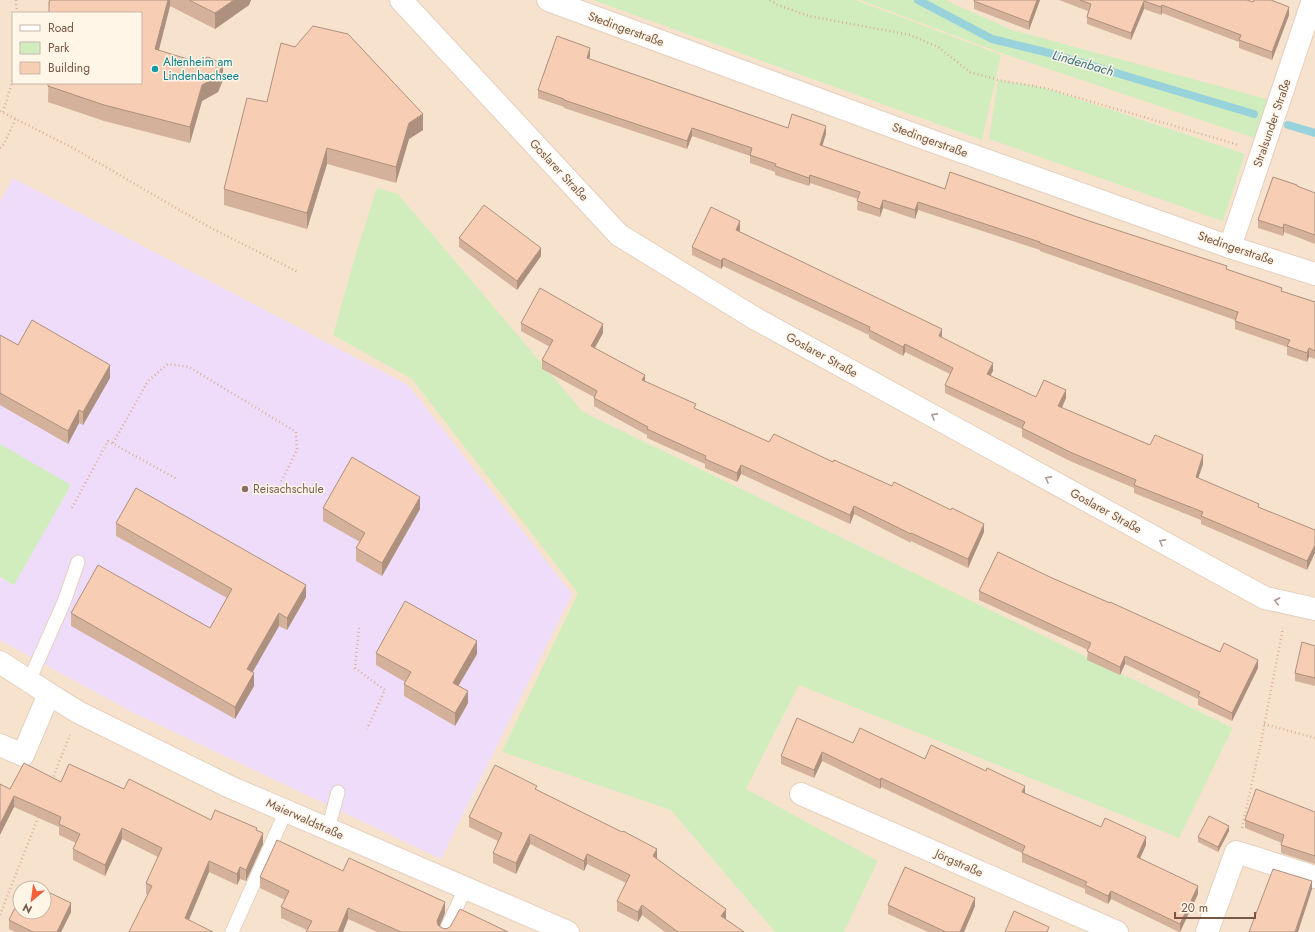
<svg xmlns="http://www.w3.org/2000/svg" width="1315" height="932" viewBox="0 0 1315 932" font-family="Jost,sans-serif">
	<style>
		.residential { fill: #f7e3cd; fill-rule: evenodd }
		.education { fill: #efdcfa }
		.green { fill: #d1edbd }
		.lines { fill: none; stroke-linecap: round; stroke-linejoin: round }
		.stream { stroke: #98d3dc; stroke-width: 8 }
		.lane-casing { stroke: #e5cfbe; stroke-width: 15 }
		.street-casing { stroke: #e5cfbe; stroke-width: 24 }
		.path { stroke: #dbb198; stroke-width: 2.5; stroke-dasharray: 1 3; stroke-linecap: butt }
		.lane { stroke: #fff; stroke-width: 13 }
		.street { stroke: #fff; stroke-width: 22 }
		.wall { fill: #d4b19b }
		.shaded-wall { fill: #ad907e }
		.building { fill: #f7ceb4; stroke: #ad907e }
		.oneway { stroke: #ad9a8f }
		.culture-dot { fill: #0f9aa8; stroke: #fff6e8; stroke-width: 1.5 }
		.education-dot { fill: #8d6e63; stroke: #fff6e8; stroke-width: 1.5 }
		.labels { text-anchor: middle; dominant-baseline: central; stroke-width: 3; stroke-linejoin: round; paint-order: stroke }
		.street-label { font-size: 12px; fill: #775645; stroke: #fff6e8 }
		.culture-label { font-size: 12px; fill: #0d838f; stroke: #fff6e8; text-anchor: start }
		.education-label { font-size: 12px; fill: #785e54; stroke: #fff6e8; text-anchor: start }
		.water-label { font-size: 13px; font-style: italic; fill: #37747e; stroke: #fff6e8 }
	</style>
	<rect width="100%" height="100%" fill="#fef2df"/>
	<path class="residential" d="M0,0H1315V932H0ZM13,13H141V83H13ZM20,888H44V912H20Z"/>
	<path class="education" d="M13,178L408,385L572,594L441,859L130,711L0,640V202Z"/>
	<g class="green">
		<path d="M593,0H856L1001,55L982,140Z"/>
		<path d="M860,0H945L1012,30L1274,101L1258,139L1001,53Z"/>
		<path d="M998,80L1045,88L1245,154L1223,221L989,139Z"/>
		<path d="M377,188L398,194L583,412L1233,728L1179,838L799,685L746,789L878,861L844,932H775L671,810L502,752L578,593L412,379L333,335L355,257Z"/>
		<path d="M0,444L71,485L14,585L0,577Z"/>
	</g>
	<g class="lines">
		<g class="stream">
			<path d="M918,0L992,39L1049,53L1254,114"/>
			<path d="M1288,125L1315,133"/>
		</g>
		<defs>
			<g id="lane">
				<path d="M29,681L64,602L78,562"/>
				<path d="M328,829L338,792"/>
				<path d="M232,932L286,811"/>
				<path d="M445,932L465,889"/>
			</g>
			<g id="street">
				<path d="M401,0L619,235L756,319L1265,598L1315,609"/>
				<path d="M548,0L929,140L1230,247L1315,274"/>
				<path d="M1230,247L1313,0"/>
				<path d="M0,662L49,694L78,712L230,787L568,932"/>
				<path d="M0,745L23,755L49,694"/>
				<path d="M801,794L1117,932"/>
				<path d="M1207,932L1236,852L1315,877"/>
			</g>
		</defs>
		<use href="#lane" class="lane-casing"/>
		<use href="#street" class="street-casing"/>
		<g class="path">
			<path d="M16,0L17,13"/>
			<path d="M770,0L778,5L809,16L910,35L938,47L970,72L998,80L1045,88L1239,145"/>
			<path d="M0,111L73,148L209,227L298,272"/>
			<path d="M3,112L13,79"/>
			<path d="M0,148L4,144L16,118"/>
			<path d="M113,443L148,381L168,364L189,367L296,432L297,450L281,482"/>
			<path d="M72,508L108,441L177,479"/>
			<path d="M359,628L355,668L385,690L367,729"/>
			<path d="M1264,724L1315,738"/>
			<path d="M52,780L70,735"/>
			<path d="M1242,828L1261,742L1283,628"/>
			<path d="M0,915L39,815"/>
		</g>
		<use href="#lane" class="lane"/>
		<use href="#street" class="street"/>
	</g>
	<g class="wall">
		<path d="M50,0H251L249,5L215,29L170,6L159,50L223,80L218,92L202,101L190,143L104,121L48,102Z"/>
		<path d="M974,0H1040L1029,30L974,9Z"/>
		<path d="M1059,0H1247L1289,15L1272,60L1239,48V42L1162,13L1161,15L1144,9L1131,40L1087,24V17L1088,11Z"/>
		<path d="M590,56L589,59L788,128L826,134L822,146L945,189L1227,269L1282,291L1315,302V359L1309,357L1307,362L1287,355V347L1235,329V320L1040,251V250L918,210L915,219L883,208L880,217L857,210L858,199L810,183L809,186L775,175V172L750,163V156L692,136L687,149L564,108V107L538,98V90Z"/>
		<path d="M267,102L423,130L409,139L396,183L327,164L307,229L224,205V189Z"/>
		<path d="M1297,187L1315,193V244L1284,232L1283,236L1258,228V220Z"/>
		<path d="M740,230L739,232L942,337L993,371L990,375L1036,397L1066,398L1062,408L1150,445L1203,464L1198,478L1259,508L1315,530L1307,570L1201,524V520L1134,493V488L1070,461L1022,437V429L945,393V385L950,374L905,352L903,356L869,338V335L723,266L721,269L692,255V247Z"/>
		<path d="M459,238L541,256L517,290L459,247Z"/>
		<path d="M521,323L603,333L595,348L645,381L696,409L769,442L833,462L984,532L968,568L911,541V543L854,514L850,524L741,474L737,482L705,468V464L647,438V435L594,406V397L542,369V360L550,347L521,331Z"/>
		<path d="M0,335L18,345L110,378L83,425L79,423L68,444L0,405Z"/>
		<path d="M323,508L420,509L382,576L356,561V548L360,542L323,521Z"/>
		<path d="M116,523L306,597L287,630L279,626L252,672L254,686L235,719L71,626V613L210,628L227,598L116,536Z"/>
		<path d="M1052,578L1258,668L1232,721L1198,705V699L1125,664L1120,675L1087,660L1088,650L979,600V591Z"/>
		<path d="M1315,646V686L1295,681V673Z"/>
		<path d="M376,653L477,654L458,686L468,703L455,726L404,696V684L405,682L376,665Z"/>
		<path d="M853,743L925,759L1025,794L1101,827L1146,845L1140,858L1198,894L1180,932H1179L1111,899L1108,904L1085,893V889L1022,862V853L881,787L880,789L822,761L814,778L781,764V756Z"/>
		<path d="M61,782L124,789L211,820L257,830L263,844L246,881L240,879L237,885L209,872L189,920L129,932L148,895L146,894V883L158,857L122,839L105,876L73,860V849L76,843L59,835V827L14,807L10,789Z"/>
		<path d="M537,790L657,859L726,919L744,932H665L642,915L638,922L617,911V901L626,883L587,864L584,871L530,844L516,874L493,863V853L498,841L469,827V817Z"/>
		<path d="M1315,812V864L1281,853V845L1282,843L1245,828V820Z"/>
		<path d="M1229,831L1218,852L1198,842V837Z"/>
		<path d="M343,871L445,913L440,926L442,928L508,932H377L348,919L343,932H306L307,930L281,918V907L285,900L260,888V877Z"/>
		<path d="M888,905L975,906L964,932H928L888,914Z"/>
		<path d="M71,912L61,932H15L9,929V920Z"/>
	</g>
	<g class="shaded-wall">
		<path d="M168,0H170V6L155,65V49Z"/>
		<path d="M234,0H251L249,5L215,29V13Z"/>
		<path d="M1037,0H1040L1029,30V22Z"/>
		<path d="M1144,1V9L1131,40V33Z"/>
		<path d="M1162,5V13L1161,15V7Z"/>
		<path d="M1289,7V15L1272,60V52Z"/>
		<path d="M590,48V56L587,66V58Z"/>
		<path d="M223,64V80L218,92L202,101L190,143V127L202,85Z"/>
		<path d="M423,114V130L409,139L396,183V167L409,123Z"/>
		<path d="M826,126V134L820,153V145Z"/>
		<path d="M692,128V136L687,149V141Z"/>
		<path d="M327,148V164L307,229V213Z"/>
		<path d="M810,175V183L809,186V178Z"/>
		<path d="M883,200V208L880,217V209Z"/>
		<path d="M918,202V210L915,219V210Z"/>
		<path d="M740,221V230L736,239V230Z"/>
		<path d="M1284,224V232L1283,236V228Z"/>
		<path d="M541,248V256L517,290V281Z"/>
		<path d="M723,258V266L721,269V261Z"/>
		<path d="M603,324V333L591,354V346Z"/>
		<path d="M942,329V337L939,336Z"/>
		<path d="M905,344V352L903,356V347Z"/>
		<path d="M1309,348V357L1307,362V353Z"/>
		<path d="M993,363V371L987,382V374Z"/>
		<path d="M110,365V378L83,425V412Z"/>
		<path d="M645,375V384L642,380Z"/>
		<path d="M1066,390V398L1058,415V406Z"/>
		<path d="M79,410V423L68,444V431Z"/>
		<path d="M1203,455V464L1196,485V477Z"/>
		<path d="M741,465V474L737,482V473Z"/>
		<path d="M420,497V509L382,576V563Z"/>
		<path d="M854,506V514L850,524V515Z"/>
		<path d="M984,524V532L968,568V559Z"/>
		<path d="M1315,545V553L1307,570V561Z"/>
		<path d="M306,585V597L287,630V618Z"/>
		<path d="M279,613V626L247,682V669Z"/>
		<path d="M477,641V654L453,695V683Z"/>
		<path d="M1125,656V664L1120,675V667Z"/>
		<path d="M1258,660V668L1232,721V713Z"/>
		<path d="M254,673V686L235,719V707Z"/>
		<path d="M468,691V703L455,726V713Z"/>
		<path d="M822,752V761L814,778V770Z"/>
		<path d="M881,778V787L880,789V780Z"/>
		<path d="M1025,786V794L1022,792Z"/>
		<path d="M14,796V807L0,835V824Z"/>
		<path d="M1229,826V831L1218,852V847Z"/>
		<path d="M122,828V839L105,876V865Z"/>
		<path d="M263,833V844L246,881V870Z"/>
		<path d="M530,834V844L516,874V863Z"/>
		<path d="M1146,837V845L1137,865V857Z"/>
		<path d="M657,849V859L653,856Z"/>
		<path d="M587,854V864L584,871V861Z"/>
		<path d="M209,861V872L185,929V918Z"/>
		<path d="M240,867V879L237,885V874Z"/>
		<path d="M1312,881V889L1298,932H1295Z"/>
		<path d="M1198,886V894L1180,932V924Z"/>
		<path d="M1111,891V899L1108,904V896Z"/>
		<path d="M975,898V906L964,932H960Z"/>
		<path d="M445,902V913L437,932V921Z"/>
		<path d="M71,903V912L61,932H57Z"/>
		<path d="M642,905V915L638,922V912Z"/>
		<path d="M348,908V919L343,932H338Z"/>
		<path d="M726,909V919L721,916Z"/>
	</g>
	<g class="building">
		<path d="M50,0H168L155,49L197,62L208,57L223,64L218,76L202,85L190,127L104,105L48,86V83H141V13H49V1Z"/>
		<path d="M189,0H234L215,13Z"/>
		<path d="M974,0H1037L1029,22L974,1Z"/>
		<path d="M1080,0H1247L1253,2L1254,0H1271L1289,7L1272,52L1239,40L1241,35L1162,5L1161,7L1144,1L1131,33L1087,17L1091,4Z"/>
		<path d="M313,26L348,34L423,114L409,123L396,167L327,148L307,213L224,189L247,98L267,102L281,43L295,47Z"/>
		<path d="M557,36L590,48L587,58L788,128L792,114L826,126L820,145L945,189L950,172L1086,220L1227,266L1226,269L1282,288L1281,291L1315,302V351L1309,348L1307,353L1287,346L1290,340L1235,321L1238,312L1040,243V242L918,202L915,210L883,200L880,209L857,201L860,192L810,175L809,178L775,166L776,164L750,155L752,148L692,128L687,141L564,100V99L538,90Z"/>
		<path d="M1273,177L1297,185V186L1315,193V235L1284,224L1283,228L1258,220Z"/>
		<path d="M484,205L541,248L517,281L459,238Z"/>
		<path d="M711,207L740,221L736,230L942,329L939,336L993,363L987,374L1036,397L1044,380L1066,390L1058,406L1150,445L1155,435L1203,455L1196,477L1259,504L1258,507L1315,530V545L1307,561L1201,516L1203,512L1134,485L1136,480L1070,452L1022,428L1025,422L945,385L953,368L905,344L903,347L869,330L870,327L723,258L721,261L692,247Z"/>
		<path d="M540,288L603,324L591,346L645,375L642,380L696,404L694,408L769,442L774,434L833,462L834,460L892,486L894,482L951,510L952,508L984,524L968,559L911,533V534L854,506L850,515L741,465L737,473L705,459L706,456L647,429L648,427L594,398L597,391L542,360L553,340L521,323Z"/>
		<path d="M32,320L110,365L83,412L79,410L68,431L0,393V335L18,345Z"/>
		<path d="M352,457L420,497L382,563L356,548L365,533L323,508Z"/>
		<path d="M136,488L306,585L287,618L279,613L247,669L254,673L235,707L71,613L98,565L210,628L232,589L116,523Z"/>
		<path d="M998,552L1052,578L1110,603V602L1220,652L1224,643L1258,660L1232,713L1198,696L1200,692L1125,656L1120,667L1087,651L1091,643L979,591Z"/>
		<path d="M405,601L477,641L453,683L468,691L455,713L404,684L411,672L376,653Z"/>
		<path d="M1302,642L1315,646V678L1295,673Z"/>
		<path d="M797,718L853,743L860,728L925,759L931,745L986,771L987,768L1025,786L1022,792L1101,827L1105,818L1146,837L1137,857L1198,886L1180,924L1111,891L1108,896L1085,885L1087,882L1022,853L1025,846L881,778L880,780L822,752L814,770L781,756Z"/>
		<path d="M24,763L61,782L69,764L124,789L129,779L211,820L215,810L257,828L256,830L263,833L246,870L240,867L237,874L209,861L185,918L213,932H129L152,886L146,883L162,848L122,828L105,865L73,849L80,834L59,824L61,817L14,796L0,824V784L10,789Z"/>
		<path d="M495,765L537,786L535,789L622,832L623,831L657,849L653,856L726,909L721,916L744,932H678L642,905L638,912L617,901L630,875L587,854L584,861L530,834L516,863L493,853L502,833L469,817Z"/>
		<path d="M1256,789L1315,812V856L1281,845L1284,835L1245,820Z"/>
		<path d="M1209,816L1229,826L1218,847L1198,837Z"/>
		<path d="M277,840L343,871L349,858L445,902L437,921L438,925L442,928L446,929L450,927L460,909L508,932H401L348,908L338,932H306L312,921L281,907L289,891L260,877Z"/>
		<path d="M905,867L975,898L960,932H946L888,905Z"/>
		<path d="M1273,869L1312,881L1295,932H1249Z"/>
		<path d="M28,882L40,888H25Z"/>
		<path d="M44,890L71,903L57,932H33L9,920L20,897V912H44Z"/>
		<path d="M1014,911L1049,927L1047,932H1005Z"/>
	</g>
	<defs><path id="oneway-chevron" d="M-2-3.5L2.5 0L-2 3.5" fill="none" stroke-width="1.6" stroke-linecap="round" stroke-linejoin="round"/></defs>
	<g class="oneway">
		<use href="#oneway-chevron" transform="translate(934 416) rotate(-151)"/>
		<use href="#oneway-chevron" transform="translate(1048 479) rotate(-151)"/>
		<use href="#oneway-chevron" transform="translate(1162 542) rotate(-151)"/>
		<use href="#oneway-chevron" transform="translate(1277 601) rotate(-169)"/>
	</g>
	<circle class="culture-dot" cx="155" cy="69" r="4"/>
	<circle class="education-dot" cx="245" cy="489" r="4"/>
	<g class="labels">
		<g class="street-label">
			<text transform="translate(626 29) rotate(20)">Stedingerstraße</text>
			<text transform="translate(1272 123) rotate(-71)">Stralsunder Straße</text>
			<text transform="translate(930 140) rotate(20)">Stedingerstraße</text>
			<text transform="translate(559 170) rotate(47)">Goslarer Straße</text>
			<text transform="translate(1236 248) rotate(19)">Stedingerstraße</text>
			<text transform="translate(822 355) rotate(29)">Goslarer Straße</text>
			<text transform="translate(1106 511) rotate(29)">Goslarer Straße</text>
			<text transform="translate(305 819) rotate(24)">Maierwaldstraße</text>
			<text transform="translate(959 863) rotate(24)">Jörgstraße</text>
		</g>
		<g class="culture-label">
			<text x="163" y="62">Altenheim am<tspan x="163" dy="14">Lindenbachsee</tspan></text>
		</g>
		<g class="education-label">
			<text x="253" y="489">Reisachschule</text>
		</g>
		<g class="water-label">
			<text transform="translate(1083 63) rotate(16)">Lindenbach</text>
		</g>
	</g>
	<rect x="12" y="12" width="130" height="72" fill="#fff6e8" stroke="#c9b6a7"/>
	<rect x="20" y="25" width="20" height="6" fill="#ffffff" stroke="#c9b6a7"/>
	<text x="48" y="32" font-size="12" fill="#775645">Road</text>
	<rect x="20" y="42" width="20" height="12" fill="#d1edbd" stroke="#c9b6a7"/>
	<text x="48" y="52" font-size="12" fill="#775645">Park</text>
	<rect x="20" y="62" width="20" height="12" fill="#f7ceb4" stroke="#c9b6a7"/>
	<text x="48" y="72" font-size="12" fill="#775645">Building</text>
	<g transform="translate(32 900) rotate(209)"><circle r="19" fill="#fff6e8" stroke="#c9b6a7"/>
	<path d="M0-3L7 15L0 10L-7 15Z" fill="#f55f38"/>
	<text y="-6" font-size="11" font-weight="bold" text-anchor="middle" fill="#775645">N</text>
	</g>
	<path d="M1175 912v6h80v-6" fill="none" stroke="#775645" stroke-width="2"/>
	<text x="1181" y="912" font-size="12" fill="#775645" stroke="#fff6e8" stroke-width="3" paint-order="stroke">20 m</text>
</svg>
